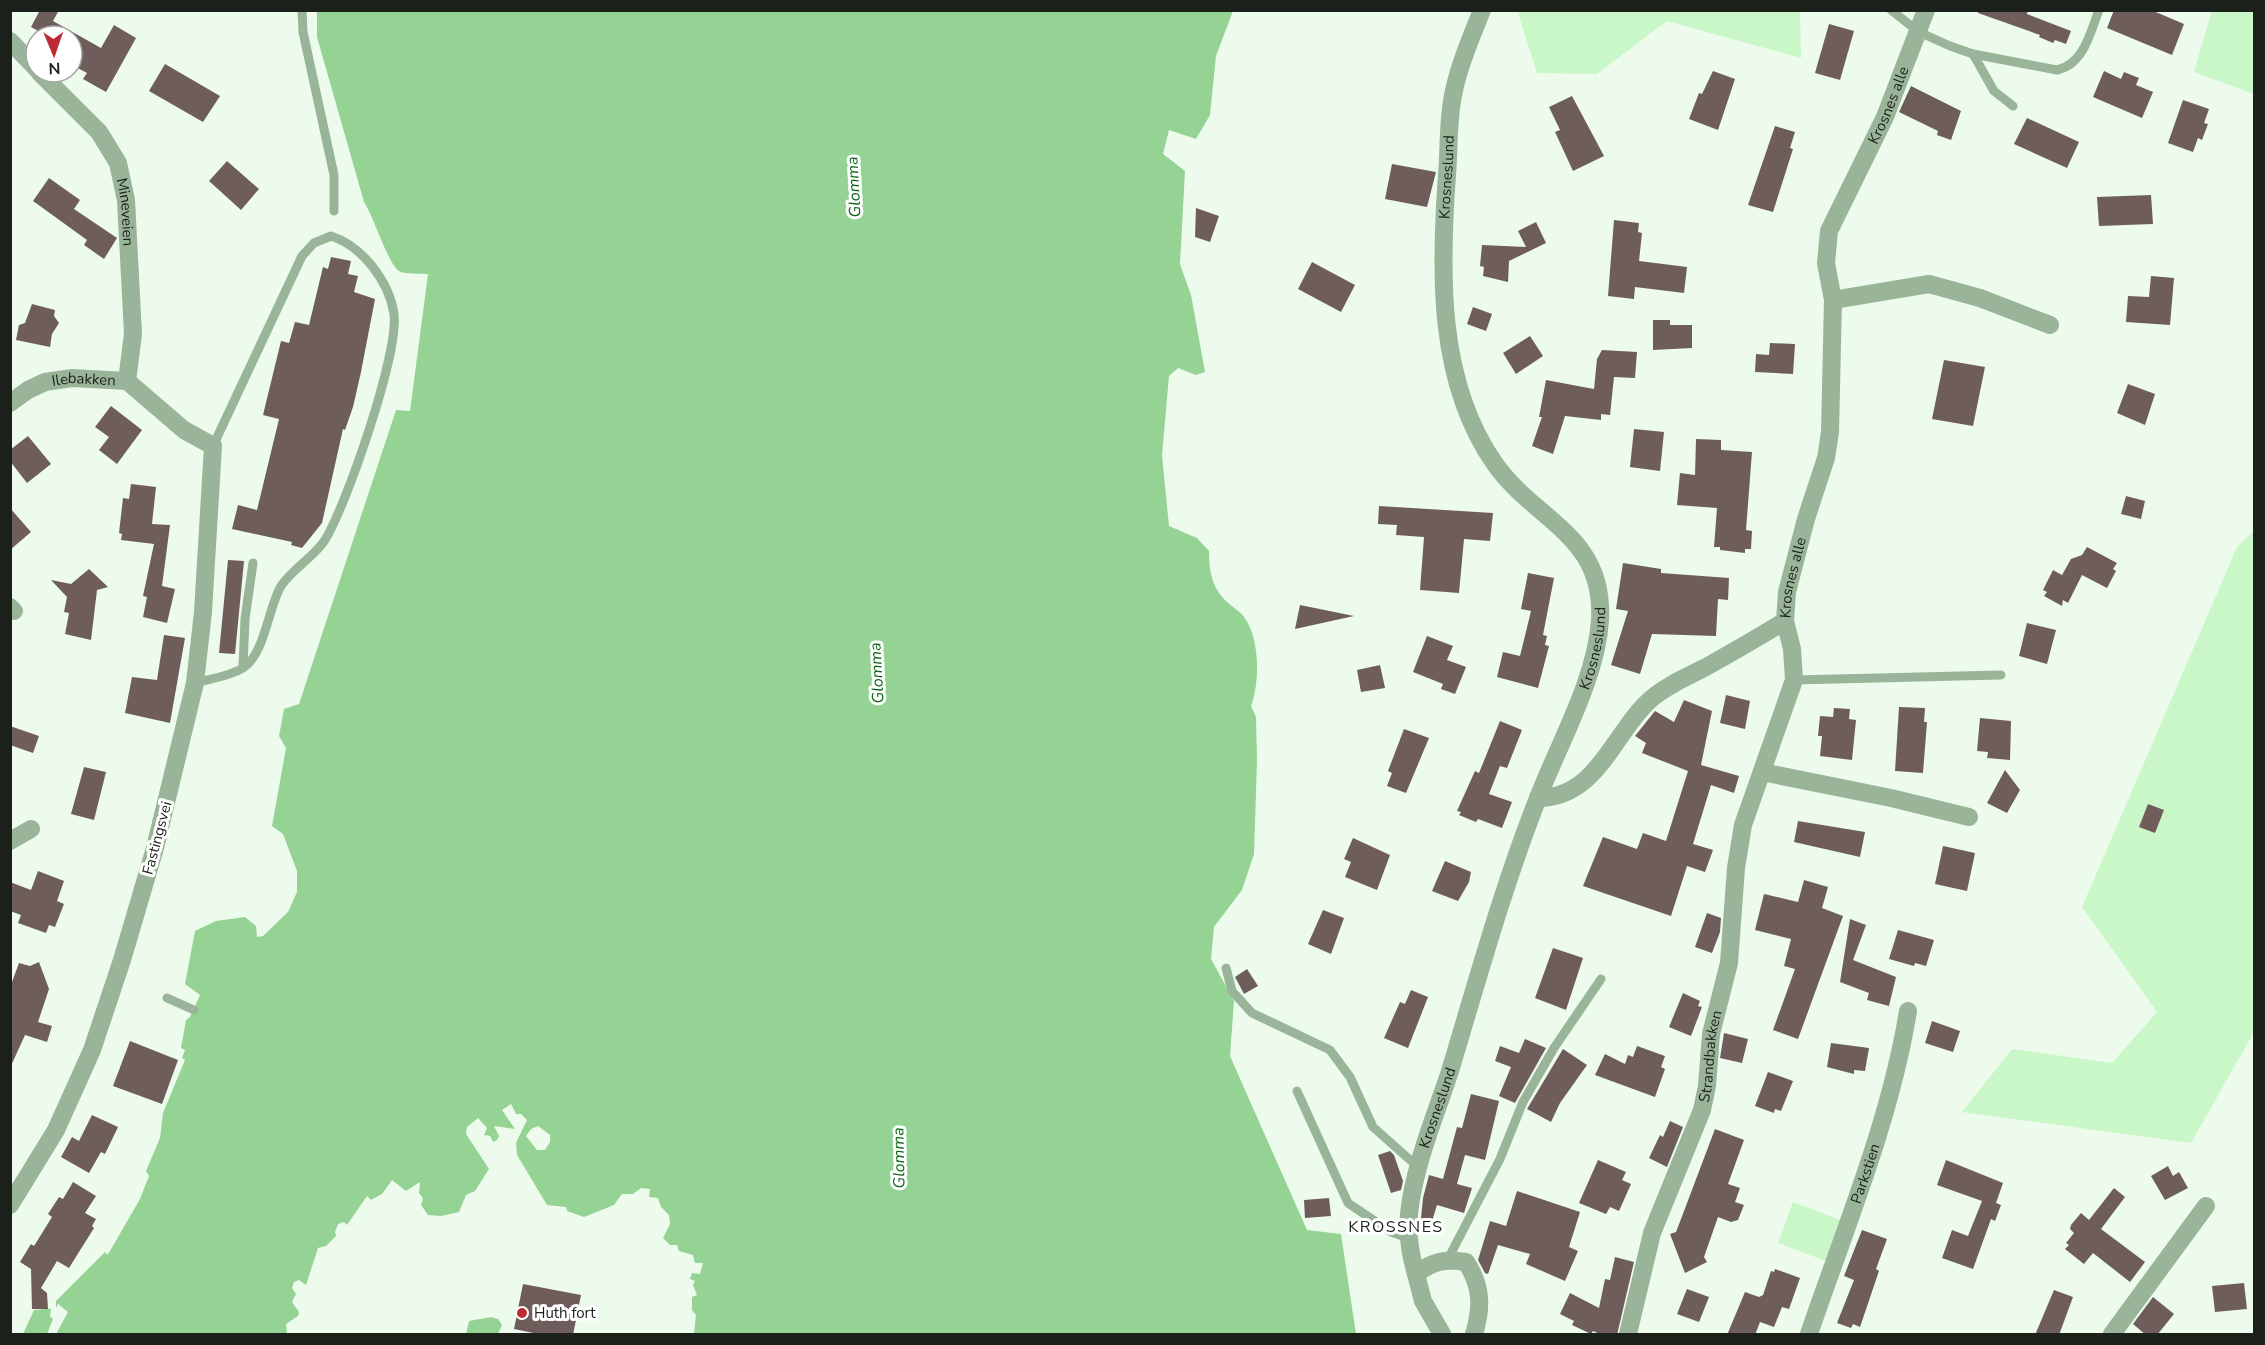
<svg xmlns="http://www.w3.org/2000/svg" width="2265" height="1345" viewBox="0 0 2265 1345" font-family="'Nunito Sans',sans-serif">
	<style>
		.green { fill: #c9f7c7 }
		.water { fill: #95d394; fill-rule: evenodd }
		.pier { fill: #edfbed }
		.building { fill: #6f5d5c }
		.lines { fill: none; stroke-linecap: round; stroke-linejoin: round }
		.lane { stroke: #99b498; stroke-width: 9 }
		.street { stroke: #99b498; stroke-width: 18 }
		.poi-dot { fill: #bc2c34; stroke: #fff; stroke-width: 2 }
		.labels { text-anchor: middle; dominant-baseline: central; stroke-width: 6; stroke-linejoin: round; paint-order: stroke }
		.street-label { font-size: 15px; fill: #1c201b; stroke: #fff }
		.poi-label { font-size: 15px; fill: #1c201b; stroke: #fff; text-anchor: start }
		.water-label { font-size: 16px; font-style: italic; fill: #0a6515; stroke: #fff }
		.neighbourhood-label { font-size: 16px; letter-spacing: 1.5px; fill: #1c201b; stroke: #fff }
	</style>
	<rect width="100%" height="100%" fill="#edfbed"/>
	<g class="green">
		<path d="M1517,10L1800,11L1801,58L1667,21L1597,74L1537,73Z"/>
		<path d="M2212,10L2254,11V94L2194,72Z"/>
		<path d="M2254,531V1032L2191,1143L1962,1112L2012,1049L2112,1063L2157,1012L2082,907L2237,547Z"/>
		<path d="M1793,1202L1841,1220L1826,1261L1778,1243Z"/>
	</g>
	<g class="water">
		<path d="M317,11H1233L1216,56L1210,115L1196,139L1169,130L1163,154L1185,171L1180,264L1191,295L1205,372L1196,375L1178,368L1169,376L1162,455L1169,526L1197,538L1209,551C1209,571 1212,588 1227,602C1232,607 1240,611 1244,617C1260,638 1260,682 1251,706L1256,717L1257,761L1254,854L1242,890L1214,927L1211,959L1234,1001L1230,1056L1307,1230L1341,1234L1356,1334H694L696,1315L692,1310V1297L697,1295L693,1285L695,1281L690,1279L692,1273L700,1274L703,1263H695L693,1255L679,1251L677,1245H670L663,1238L670,1224L669,1215L661,1207L658,1198L649,1197L650,1189L641,1188L633,1194H622L614,1205L584,1217L567,1211L566,1207L547,1205L517,1155L516,1143L527,1120L521,1114H516L511,1104L502,1110L515,1129L494,1126L499,1136L497,1140L493,1142L490,1136L484,1135L487,1128L478,1118L467,1127L466,1134L489,1169L475,1191L466,1195L459,1212L441,1216L428,1215L421,1205L423,1198L419,1193L420,1182L406,1191L392,1180L382,1194L371,1200L367,1196L347,1225L344,1222L338,1224L335,1232L336,1236L326,1246L318,1248L306,1285L299,1280L294,1282L292,1288L296,1294L292,1302L299,1312L298,1316L286,1324L287,1334H23L34,1310L56,1308V1301L105,1252L107,1255L110,1251L140,1199L149,1176L146,1171L160,1138L163,1113L185,1060L182,1058L185,1050L181,1048L186,1020L190,1017L200,995L185,984L195,931L216,921L245,917L256,926L257,937L263,936L288,912L297,892V871L283,834L272,826L286,748L279,736L284,709L299,704L396,410L410,411L428,274C420,273 406,275 399,271C388,264 374,217 364,202L317,37ZM538,1126L550,1135V1142L545,1150H537L526,1136L531,1129Z"/>
		<path d="M491,1317L498,1319L502,1325L498,1334H466L469,1321Z"/>
	</g>
	<path class="pier" d="M58,1304L68,1312L56,1334H47L53,1319L50,1316L51,1308H56Z"/>
	<g class="building">
		<path d="M40,10H59L53,21L101,48L114,25L136,38L106,92L83,79L87,73L72,65V36H47L31,27Z"/>
		<path d="M1978,10H2028L2027,14L2071,31L2066,44L2055,40L2053,43L2039,37L2040,35L1978,13Z"/>
		<path d="M2114,10H2151L2184,24L2172,55L2107,28Z"/>
		<path d="M1829,24L1854,31L1840,80L1815,73Z"/>
		<path d="M165,64L220,96L203,122L149,91Z"/>
		<path d="M1713,71L1735,79L1718,130L1689,119L1699,93L1702,94Z"/>
		<path d="M2104,71L2121,79L2124,72L2139,78L2136,85L2153,92L2142,118L2093,97Z"/>
		<path d="M1911,86L1961,111L1951,140L1937,135L1938,131L1899,112Z"/>
		<path d="M1572,96L1604,156L1573,171L1555,132L1560,130L1549,107Z"/>
		<path d="M2183,100L2209,109L2204,123L2208,124L2202,140L2198,138L2193,152L2168,143Z"/>
		<path d="M2027,118L2079,142L2067,168L2014,144Z"/>
		<path d="M1775,126L1795,132L1790,148L1793,149L1773,212L1748,205Z"/>
		<path d="M227,161L259,189L241,210L209,181Z"/>
		<path d="M1392,164L1436,172L1427,207L1385,199Z"/>
		<path d="M49,178L80,200L74,209L117,238L104,259L84,245L87,240L33,201Z"/>
		<path d="M2151,195L2153,224L2099,226L2097,197Z"/>
		<path d="M1196,208L1219,216L1210,242L1195,237Z"/>
		<path d="M1614,220L1639,223L1638,232L1642,233L1639,261L1687,267L1684,293L1635,287L1634,299L1608,296Z"/>
		<path d="M1536,222L1546,243L1509,261L1508,282L1483,276L1484,267L1480,266L1482,245L1526,247L1518,231Z"/>
		<path d="M331,257L351,261L348,274L358,276L354,292L375,299L361,372L353,407L345,430L343,429L322,523L302,548L291,545L292,542L232,529L238,505L257,510L279,419L263,415L281,341L289,343L295,322L309,325L323,267L328,269Z"/>
		<path d="M1312,262L1355,285L1341,312L1298,289Z"/>
		<path d="M2151,276L2174,278L2170,325L2126,322L2128,296L2149,297Z"/>
		<path d="M32,304L55,310L54,316L59,323L52,334L50,347L16,340L19,325L25,323Z"/>
		<path d="M1473,307L1492,314L1486,331L1467,324Z"/>
		<path d="M1653,320H1670V325H1692V348L1653,350Z"/>
		<path d="M1530,336L1543,356L1516,374L1503,353Z"/>
		<path d="M1770,343L1795,344L1793,374L1755,372L1756,354L1769,355Z"/>
		<path d="M1602,350L1637,352L1635,378L1614,377L1610,415L1601,414V420L1565,416L1553,454L1532,446L1542,417H1539L1546,380L1594,389L1597,359Z"/>
		<path d="M1944,360L1985,367L1973,426L1932,419Z"/>
		<path d="M2128,384L2155,394L2145,425L2117,413Z"/>
		<path d="M111,406L142,430L117,464L99,450L109,437L95,427Z"/>
		<path d="M1634,429L1664,432L1660,471L1630,467Z"/>
		<path d="M28,436L51,464L27,483L10,461V450Z"/>
		<path d="M1696,439L1721,440V450L1752,452L1746,530L1752,531L1751,549H1745V553L1720,550V547H1714L1717,508L1677,505L1680,473L1695,475Z"/>
		<path d="M131,484L156,487L152,524L170,525L162,586L175,589L167,623L143,617L147,597L143,596L154,544L121,540L122,534L119,533L123,498L129,499Z"/>
		<path d="M2126,496L2145,501L2141,519L2121,514Z"/>
		<path d="M1379,506L1493,513L1490,541L1464,539L1459,593L1420,590L1424,537L1396,535L1397,525L1378,524Z"/>
		<path d="M10,508L31,532L10,550Z"/>
		<path d="M2087,547L2117,563L2113,569L2116,571L2107,588L2082,575L2068,603L2063,600L2062,606L2044,596L2047,592L2043,590L2053,570L2062,575L2071,559L2082,555Z"/>
		<path d="M228,560L244,561L235,654L219,653Z"/>
		<path d="M1623,563L1661,569V573L1729,578L1728,600L1718,599L1716,636L1652,634L1640,674L1611,665L1628,611L1616,609Z"/>
		<path d="M89,569L108,587L97,590L91,640L65,634L69,613L64,612L67,597L51,580L71,584Z"/>
		<path d="M1528,573L1554,578L1543,635L1547,636L1545,645L1549,646L1538,688L1497,677L1503,652L1520,656L1531,611L1521,609Z"/>
		<path d="M1300,605L1354,616L1295,629Z"/>
		<path d="M2027,623L2056,630L2047,664L2019,656Z"/>
		<path d="M164,635L185,638L170,723L125,713L132,677L157,680Z"/>
		<path d="M1427,636L1453,646L1447,660L1466,667L1455,694L1441,689L1443,684L1413,672Z"/>
		<path d="M1380,665L1385,688L1361,692L1357,670Z"/>
		<path d="M1726,695L1750,701L1745,729L1720,723Z"/>
		<path d="M1684,700L1712,711L1701,765L1739,776L1734,793L1711,785L1693,844L1713,850L1705,872L1687,866L1671,916L1583,886L1603,837L1637,849L1643,833L1666,841L1688,771L1642,753L1646,743L1635,736L1655,711L1674,722Z"/>
		<path d="M1899,707L1925,708L1924,722H1927L1923,773L1895,771Z"/>
		<path d="M1834,708L1850,709L1849,719L1856,720L1852,760L1820,756L1822,736H1818L1820,716L1833,717Z"/>
		<path d="M1980,718L2011,721L2010,760L1987,758L1988,752L1977,751Z"/>
		<path d="M1500,721L1522,730L1507,768L1500,766L1489,794L1512,802L1502,828L1478,819L1476,822L1459,815L1461,812L1457,811L1475,771L1479,773Z"/>
		<path d="M10,726L39,736L33,753L10,745Z"/>
		<path d="M1404,729L1429,738L1406,793L1387,786L1392,773L1388,771Z"/>
		<path d="M84,767L106,772L94,820L71,814Z"/>
		<path d="M2005,770L2020,790L2007,813L1987,803Z"/>
		<path d="M2148,804L2164,810L2155,833L2139,827Z"/>
		<path d="M1798,821L1865,832L1860,857L1794,842Z"/>
		<path d="M1353,838L1390,855L1377,890L1345,877L1351,862L1344,859Z"/>
		<path d="M1943,846L1975,853L1967,891L1935,884Z"/>
		<path d="M1445,861L1471,872L1469,882L1458,901L1432,891Z"/>
		<path d="M38,871L64,881L57,901L64,904L55,927L49,925L46,933L18,923L21,915L10,911V882L31,890Z"/>
		<path d="M1804,880L1828,887L1822,908L1843,916L1798,1039L1773,1030L1795,969L1784,966L1791,939L1755,930L1764,894L1798,902Z"/>
		<path d="M1323,910L1344,918L1331,954L1308,944Z"/>
		<path d="M1707,913L1721,918L1720,932L1712,953L1695,947Z"/>
		<path d="M1850,919L1866,925L1853,960L1896,977L1889,1006L1867,1000L1869,993L1840,982Z"/>
		<path d="M1898,930L1934,940L1926,966L1915,963L1914,966L1889,959Z"/>
		<path d="M1553,948L1583,958L1566,1010L1535,998Z"/>
		<path d="M39,962L49,989L38,1022L52,1026L47,1042L25,1035L10,1068L12,982L19,963L30,966Z"/>
		<path d="M1247,969L1258,986L1244,994L1235,977Z"/>
		<path d="M1411,990L1428,997L1408,1048L1384,1038L1400,1002L1405,1004Z"/>
		<path d="M1683,993L1700,1001L1698,1006L1702,1007L1691,1036L1669,1027Z"/>
		<path d="M1932,1021L1960,1031L1953,1052L1925,1043Z"/>
		<path d="M1724,1033L1748,1039L1742,1063L1720,1058Z"/>
		<path d="M1525,1039L1546,1048L1515,1103L1499,1096L1511,1067L1495,1061L1500,1046L1519,1053Z"/>
		<path d="M130,1041L178,1060L162,1104L113,1086Z"/>
		<path d="M1831,1043L1869,1048L1865,1071L1854,1070V1074L1827,1067Z"/>
		<path d="M1637,1046L1665,1056L1661,1067L1665,1069L1655,1097L1595,1075L1605,1054L1625,1064L1628,1055L1633,1057Z"/>
		<path d="M1563,1049L1587,1065L1560,1103L1551,1122L1527,1109Z"/>
		<path d="M1768,1072L1793,1081L1781,1111L1775,1109L1774,1113L1755,1106Z"/>
		<path d="M1471,1094L1499,1101L1485,1160L1465,1155L1457,1184L1472,1188L1464,1213L1437,1205L1429,1231L1420,1228L1423,1198L1429,1175L1443,1179L1457,1127L1462,1128Z"/>
		<path d="M92,1115L118,1127L105,1154L101,1152L89,1173L61,1157L72,1137L79,1141Z"/>
		<path d="M1670,1121L1683,1127L1667,1167L1649,1158L1660,1135L1663,1137Z"/>
		<path d="M1715,1129L1744,1140L1728,1184L1740,1188L1735,1202L1744,1205L1738,1220L1731,1222L1718,1217L1704,1257L1707,1262L1685,1273L1670,1234L1676,1232L1681,1219Z"/>
		<path d="M1390,1151L1394,1155L1403,1181L1401,1190L1391,1193L1378,1155Z"/>
		<path d="M1598,1160L1626,1172L1622,1180L1631,1184L1619,1211L1610,1207L1606,1214L1579,1203Z"/>
		<path d="M1946,1160L2003,1183L1996,1203L2001,1205L1995,1221L1991,1219L1973,1269L1942,1258L1952,1230L1968,1236L1982,1201L1937,1185Z"/>
		<path d="M2168,1166L2173,1176L2179,1172L2188,1188L2165,1200L2151,1176Z"/>
		<path d="M73,1182L96,1196L85,1213L96,1219L92,1226L94,1228L69,1268L57,1261L41,1288L47,1293L48,1309H32L31,1269L20,1262L31,1244L34,1246L52,1217L48,1214L59,1197L63,1199Z"/>
		<path d="M2114,1188L2125,1197L2101,1229L2145,1262L2130,1282L2093,1253L2084,1264L2065,1249L2069,1245L2066,1243L2074,1233L2070,1229L2071,1225L2081,1213L2089,1220Z"/>
		<path d="M1517,1191L1580,1212L1569,1247L1578,1251L1565,1281L1526,1264L1530,1254L1498,1245L1488,1274L1485,1273L1478,1260L1490,1221L1506,1226Z"/>
		<path d="M1329,1198L1331,1216L1305,1218L1304,1200Z"/>
		<path d="M1862,1230L1887,1239L1876,1269L1879,1271L1860,1327L1853,1324L1851,1328L1837,1323L1854,1280L1844,1276Z"/>
		<path d="M1615,1257L1634,1262L1617,1335H1602L1593,1331L1591,1334L1572,1325L1574,1321L1560,1314L1570,1293L1599,1308L1605,1279L1610,1280Z"/>
		<path d="M1775,1269L1800,1278L1789,1309L1782,1307L1774,1327L1760,1322L1755,1335H1727L1745,1292L1759,1297L1763,1295L1771,1271L1774,1272Z"/>
		<path d="M2244,1283L2247,1309L2215,1312L2212,1286Z"/>
		<path d="M523,1284L581,1295L573,1335H543L514,1329Z"/>
		<path d="M1687,1289L1709,1297L1699,1322L1677,1314Z"/>
		<path d="M2054,1290L2073,1297L2059,1335H2035Z"/>
		<path d="M2153,1297L2174,1314L2157,1335H2146L2133,1324Z"/>
	</g>
	<g class="lines">
		<g class="lane">
			<path d="M302,10L303,32L334,175V211"/>
			<path d="M1891,10L1919,32L1950,46L1973,54L2057,70C2084,64 2090,33 2099,10"/>
			<path d="M1973,54L1994,91L2013,106"/>
			<path d="M243,667L245,619L253,563"/>
			<path d="M1794,680L2001,675"/>
			<path d="M195,683C210,679 230,676 243,668C265,654 268,608 281,586C293,568 314,557 325,540C347,504 399,353 394,314C389,281 362,246 331,236L314,243L302,256L213,446"/>
			<path d="M1226,968L1232,991L1252,1013L1330,1050L1350,1077L1373,1127L1418,1167"/>
			<path d="M167,998L194,1010"/>
			<path d="M1297,1091L1348,1203L1391,1232L1408,1238"/>
			<path d="M1448,1259L1500,1159L1523,1102L1554,1048L1601,979"/>
		</g>
		<g class="street">
			<path d="M10,41L36,68"/>
			<path id="s1" d="M39,72L99,132L118,163L126,200L133,334L127,381"/>
			<path d="M1833,300L1929,284L1980,298L2050,325"/>
			<path id="s2" d="M10,403L28,390L45,382L72,378L127,381L184,430L213,446L203,612L195,683L155,848L122,960L92,1050L56,1130L10,1205"/>
			<path d="M10,607L14,611"/>
			<path d="M1762,772L1891,798L1969,817"/>
			<path d="M1538,798C1598,798 1614,731 1651,699C1667,685 1687,677 1706,667C1733,652 1759,637 1785,621"/>
			<path d="M10,841L31,829"/>
			<path id="s3" d="M1416,1274C1410,1254 1407,1236 1409,1214C1414,1166 1435,1117 1450,1071C1478,978 1504,883 1540,793C1561,740 1596,678 1600,621C1605,535 1536,522 1495,464C1437,382 1440,271 1447,175C1449,151 1448,125 1452,101C1457,70 1470,40 1482,10"/>
			<path d="M1442,1334L1423,1301L1416,1274C1433,1261 1444,1259 1466,1262C1482,1286 1482,1308 1474,1334"/>
			<path id="s4" d="M1628,1334L1652,1233L1702,1110L1707,1086L1711,1034L1729,963L1736,868L1743,825L1794,680L1792,649L1785,621L1787,592L1806,519L1826,458L1830,432L1833,300L1826,263L1829,231L1885,117L1926,10"/>
			<path id="s5" d="M1809,1334C1845,1228 1890,1122 1908,1011"/>
			<path d="M2112,1334L2206,1206"/>
		</g>
	</g>
	<circle class="poi-dot" cx="522" cy="1313" r="6"/>
	<g class="labels">
		<g class="street-label">
			<text stroke="none"><textPath href="#s4" startOffset="1275">Krosnes alle</textPath></text>
			<text stroke="none"><textPath href="#s3" startOffset="1179">Krosneslund</textPath></text>
			<text stroke="none"><textPath href="#s1" startOffset="171">Mineveien</textPath></text>
			<text stroke="none"><textPath href="#s2" startOffset="80">Ilebakken</textPath></text>
			<text stroke="none"><textPath href="#s4" startOffset="783">Krosnes alle</textPath></text>
			<text stroke="none"><textPath href="#s3" startOffset="657">Krosneslund</textPath></text>
			<text transform="translate(157 838) rotate(-75)">Fastingsvei</text>
			<text stroke="none"><textPath href="#s4" startOffset="291">Strandbakken</textPath></text>
			<text stroke="none"><textPath href="#s3" startOffset="171">Krosneslund</textPath></text>
			<text stroke="none"><textPath href="#s5" startOffset="170">Parkstien</textPath></text>
		</g>
		<g class="poi-label">
			<text x="534" y="1313">Huth fort</text>
		</g>
		<g class="water-label">
			<text transform="translate(854 187) rotate(-93)">Glomma</text>
			<text transform="translate(877 673) rotate(-93)">Glomma</text>
			<text transform="translate(899 1158) rotate(-91)">Glomma</text>
		</g>
		<g class="neighbourhood-label">
			<text x="1396" y="1227">KROSSNES</text>
		</g>
	</g>
	<rect width="2265" height="1345" fill="none" stroke="#1c201b" stroke-width="24"/>
	<g transform="translate(54 54) rotate(178)"><circle r="28" fill="#ffffff" stroke="#a4a6a4" stroke-width="1.5"/>
	<path d="M0-4.5L10 22L0 15L-10 22Z" fill="#bc2c34"/>
	<text y="-9" font-size="16" font-weight="bold" text-anchor="middle" fill="#1c201b">N</text>
	</g>
</svg>
